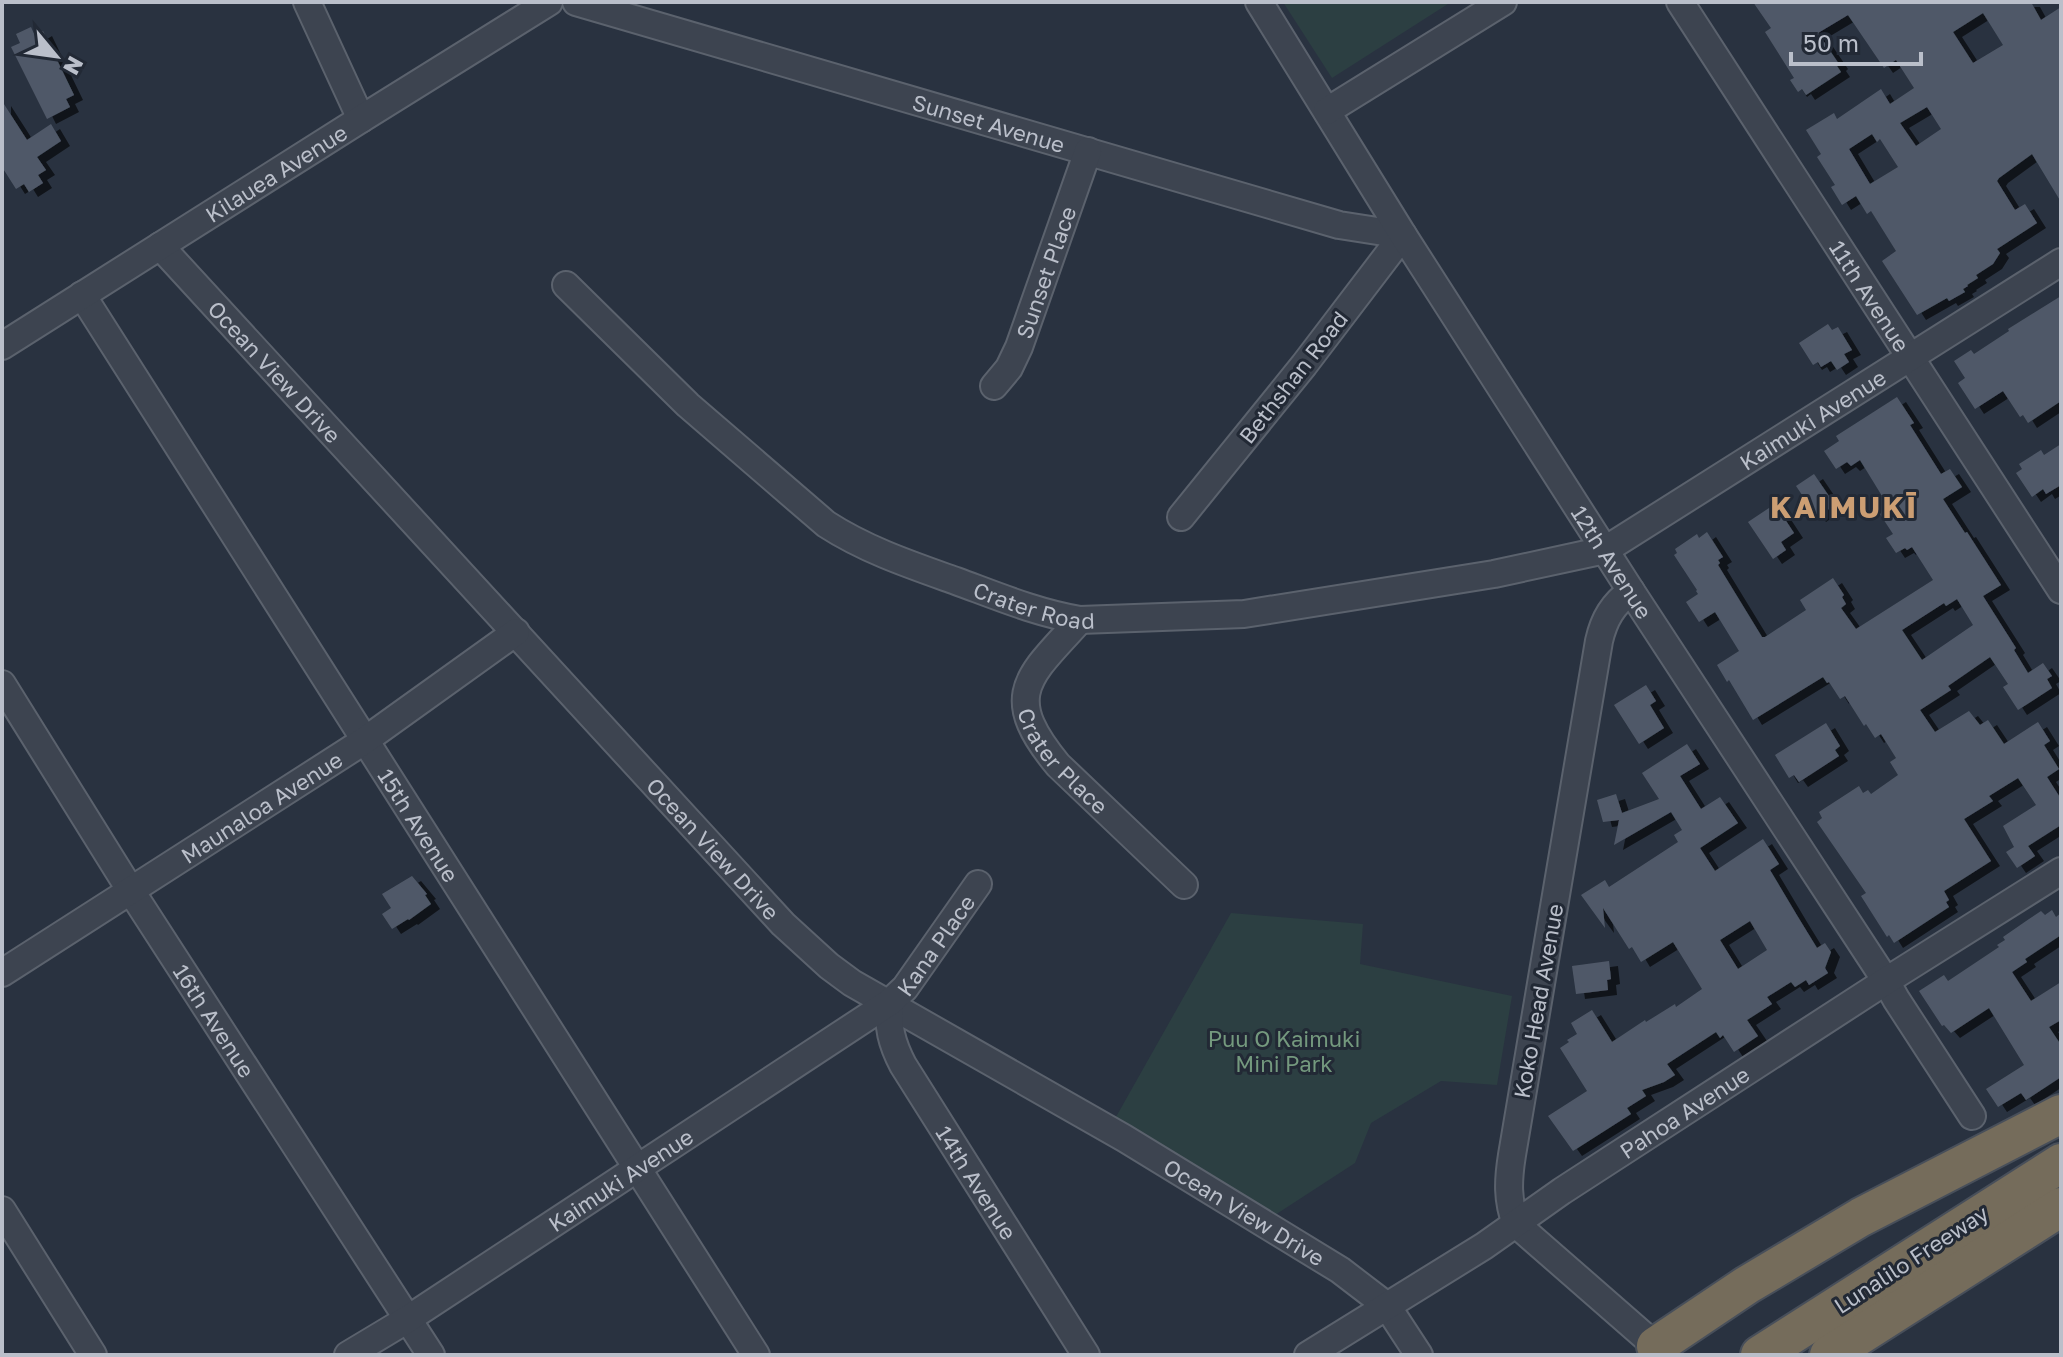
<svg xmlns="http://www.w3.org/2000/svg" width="2063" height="1357" viewBox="0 0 2063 1357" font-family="'Golos Text',sans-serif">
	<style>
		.green { fill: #2c3f42 }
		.building { fill: #505968; fill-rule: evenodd; filter: url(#shadow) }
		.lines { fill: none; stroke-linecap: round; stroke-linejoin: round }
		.minor-casing { stroke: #5b626d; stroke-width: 30 }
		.highway-casing { stroke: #484f5a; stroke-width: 42 }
		.minor { stroke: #3d4450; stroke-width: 26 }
		.highway { stroke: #756c5b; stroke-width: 38 }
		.labels { text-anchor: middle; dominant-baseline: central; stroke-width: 6; stroke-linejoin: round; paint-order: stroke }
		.street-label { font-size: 22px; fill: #babfca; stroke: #222935 }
		.park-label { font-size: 22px; fill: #74997e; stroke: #222935 }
		.district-label { font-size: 30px; font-weight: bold; letter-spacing: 2px; fill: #cc9e73; stroke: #222935 }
	</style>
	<defs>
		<filter id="shadow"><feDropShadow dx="9" dy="5" stdDeviation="0" flood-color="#0009"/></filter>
	</defs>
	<rect width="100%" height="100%" fill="#293240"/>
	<g class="green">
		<path d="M1283,2H1451L1332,78Z"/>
		<path d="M1231,913L1363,924L1360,964L1512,996L1497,1085L1441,1081L1371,1123L1355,1163L1269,1219L1112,1124Z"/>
	</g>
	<g class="building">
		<path d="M1753,2H2031L2041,20L2061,7V202L2032,154L1999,178L1997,181L2015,210L2025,204L2037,223L1997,249L2000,253L1993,264L1976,275L1978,278L1967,285L1968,286L1963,289L1965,292L1949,301L1947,298L1917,315L1882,261L1896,251L1871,211L1867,214L1856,196L1842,205L1831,187L1835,185L1817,157L1821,154L1806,130L1834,113L1837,119L1881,89L1890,104L1914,88L1896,60L1884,68L1848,15L1818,33L1839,64L1837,66L1841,72L1806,95L1802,89L1798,92L1790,80L1794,78L1765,32L1771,28ZM1983,13L2003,45L1973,63L1953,32ZM1927,107L1941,129L1916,146L1900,123ZM1872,134L1877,142L1880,139L1898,167L1870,184L1849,149Z"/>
		<path d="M31,27L35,36L43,31L74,95L66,99L70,107L47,119L11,47L20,43L16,34Z"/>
		<path d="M2,101L27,140L51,124L61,141L37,157L46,170L38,175L43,183L29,192L24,184L16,189L2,167Z"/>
		<path d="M2061,296V401L2028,423L2023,415L2020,417L2003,391L1975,409L1958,383L1965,378L1954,361L1971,350L1974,354L2009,331L2008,329Z"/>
		<path d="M1828,324L1832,330L1838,327L1852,350L1844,354L1849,362L1837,370L1831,361L1821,367L1818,362L1813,365L1799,343Z"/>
		<path d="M1897,397L1914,423L1910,425L1941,474L1950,469L1962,487L1943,499L1965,533L1967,532L2001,585L1983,596L2016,648L2014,650L2028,673L2043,663L2052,676L2047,679L2052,688L2018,710L2003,687L2008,684L1990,657L1948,686L1951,690L1920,710L1935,732L1969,711L1980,725L1988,720L2004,744L2038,722L2050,741L2044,745L2059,769L2047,777L2061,799V825L2028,846L2035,856L2017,868L2006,852L2014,847L2003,826L2036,805L2018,778L1989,796L1993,801L1964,819L1991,861L1944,891L1949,900L1946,902L1949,907L1894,943L1889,935L1887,937L1861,896L1866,893L1817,822L1822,818L1819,812L1859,786L1863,793L1868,790L1871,794L1898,775L1890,762L1896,758L1881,734L1875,738L1866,724L1864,726L1845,696L1840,699L1829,682L1827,683L1823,677L1753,720L1729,680L1727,682L1717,665L1739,651L1715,612L1699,622L1686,602L1698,594L1696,591L1697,590L1674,555L1677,553L1675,549L1697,534L1699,538L1707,532L1723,557L1718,560L1720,563L1718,565L1762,637H1765L1806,610L1800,600L1833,578L1844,595L1842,597L1846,604L1841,608L1856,629L1933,580L1912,547L1907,550L1905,548L1896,553L1886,538L1893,534L1872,502L1882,496L1860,460L1851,466L1847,462L1836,469L1824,451L1839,441L1836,436ZM1957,599L1973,625L1922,660L1902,630L1944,603L1946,606Z"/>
		<path d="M2061,444V485L2046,494L2043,489L2032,497L2016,473L2022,469L2019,464L2041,450L2044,455Z"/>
		<path d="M1814,474L1835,505L1817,517L1796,486Z"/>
		<path d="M1775,504L1794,533L1781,542L1786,550L1773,559L1748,522Z"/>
		<path d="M1646,685L1656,701L1650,705L1664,728L1639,744L1614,705Z"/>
		<path d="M1826,723L1840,746L1835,750L1839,756L1799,782L1794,775L1789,778L1775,755Z"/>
		<path d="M1687,744L1700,764L1680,776L1701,809L1720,797L1738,823L1700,848L1715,871L1763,839L1779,864L1770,870L1798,917L1817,948L1825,943L1831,952L1825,968L1828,973L1809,985L1806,980L1795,987L1791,982L1767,997L1772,1004L1747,1020L1758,1036L1734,1052L1723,1035L1720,1038L1716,1032L1667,1064L1675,1075L1664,1082L1642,1090L1646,1096L1627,1108L1631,1114L1573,1151L1548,1116L1587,1091L1560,1048L1569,1042L1567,1040L1577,1034L1571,1023L1592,1010L1612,1042L1645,1020L1646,1022L1675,1004L1676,1007L1702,989L1673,942L1641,962L1632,947L1629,949L1603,908L1605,928L1581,895L1605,880L1609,887L1678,842L1674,835L1682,830L1671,812L1614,845L1619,820L1603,822L1597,800L1616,794L1622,813L1659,799L1642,773ZM1750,921L1767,950L1738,969L1720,940Z"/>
		<path d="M412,876L427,894L425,895L431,904L409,920L408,919L392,929L382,914L391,908L382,894Z"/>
		<path d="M2052,910L2056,917L2061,913V935L2025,959L2027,962L2012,972L2031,1001L2061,982V1020L2049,1027L2061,1045V1077L2026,1100L2021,1093L1998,1107L1986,1089L2024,1065L1989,1008L1951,1033L1944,1025L1942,1026L1919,991L1944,975L1948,981L1999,947L1997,945L2005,940L2003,937L2029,919L2041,911L2045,915Z"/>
		<path d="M1609,961L1611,979L1607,980L1608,990L1576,994L1572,966Z"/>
	</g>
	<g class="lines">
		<defs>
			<g id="minor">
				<path d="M307,2L361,119"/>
				<path id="s1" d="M576,2L1339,225L1403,235L1304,365L1181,517"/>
				<path id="s2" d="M1259,2L1403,235L1631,591L1886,981L1896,999L1972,1116"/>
				<path id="s3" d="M1680,2L2061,590"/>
				<path d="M1327,111L1503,2"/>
				<path id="s4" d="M160,246L783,924L829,966L852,983L1124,1138L1340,1270L1387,1306L1419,1355"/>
				<path id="s5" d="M566,285L688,405L826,524C866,550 911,565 956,581C997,596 1037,613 1080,620L1244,614L1494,574L1605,550L2061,262"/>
				<path id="s6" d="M82,295L756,1355"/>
				<path id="s7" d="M2,346L361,119L549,2"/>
				<path id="s8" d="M994,386L1009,368L1019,347L1088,151"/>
				<path d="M1631,591C1613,604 1604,619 1599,641L1512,1155C1508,1180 1507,1200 1516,1224L1666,1355"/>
				<path id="s9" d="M1080,620C1028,677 1000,695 1058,765L1184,885"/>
				<path id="s10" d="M2,684L131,891L431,1355"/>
				<path id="s11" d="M2,973L364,741L516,632"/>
				<path id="s12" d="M890,1002C887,1026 892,1044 903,1065L1086,1355"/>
				<path d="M2,1210L93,1355"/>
				<path id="s13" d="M348,1355L408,1319L890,1002L905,988L978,884"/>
				<path id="s14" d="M1308,1355L1484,1246L1562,1191L1886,981L2061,871"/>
			</g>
			<g id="highway">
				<path d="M1656,1346L1747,1285L1861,1217L2061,1114"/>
				<path d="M1760,1355L2061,1163"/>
				<path d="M1829,1355L2061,1207"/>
			</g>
		</defs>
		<use href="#minor" class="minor-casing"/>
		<use href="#highway" class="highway-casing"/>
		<use href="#minor" class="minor"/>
		<use href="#highway" class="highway"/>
	</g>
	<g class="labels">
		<g class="street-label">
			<text stroke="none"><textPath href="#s1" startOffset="430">Sunset Avenue</textPath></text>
			<text stroke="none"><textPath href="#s7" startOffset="324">Kilauea Avenue</textPath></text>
			<text stroke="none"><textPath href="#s8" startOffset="126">Sunset Place</textPath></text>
			<text stroke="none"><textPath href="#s3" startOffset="350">11th Avenue</textPath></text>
			<text stroke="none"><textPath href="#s4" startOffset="170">Ocean View Drive</textPath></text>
			<text transform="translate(1293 377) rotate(-52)">Bethshan Road</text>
			<text stroke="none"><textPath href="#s5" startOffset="1402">Kaimuki Avenue</textPath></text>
			<text stroke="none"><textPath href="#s2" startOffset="662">12th Avenue</textPath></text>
			<text stroke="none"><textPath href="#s5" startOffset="578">Crater Road</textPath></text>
			<text stroke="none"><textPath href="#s9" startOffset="172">Crater Place</textPath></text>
			<text stroke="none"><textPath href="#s11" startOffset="308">Maunaloa Avenue</textPath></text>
			<text stroke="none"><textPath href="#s6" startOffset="628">15th Avenue</textPath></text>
			<text stroke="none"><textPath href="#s4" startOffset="818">Ocean View Drive</textPath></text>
			<text stroke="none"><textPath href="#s13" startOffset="720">Kana Place</textPath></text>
			<text transform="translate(1538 1001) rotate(-80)">Koko Head Avenue</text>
			<text stroke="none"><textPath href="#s10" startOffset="398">16th Avenue</textPath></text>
			<text stroke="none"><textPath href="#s14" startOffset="448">Pahoa Avenue</textPath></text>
			<text stroke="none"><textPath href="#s13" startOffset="324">Kaimuki Avenue</textPath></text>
			<text stroke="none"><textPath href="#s12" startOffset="204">14th Avenue</textPath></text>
			<text stroke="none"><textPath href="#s4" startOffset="1466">Ocean View Drive</textPath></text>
			<text transform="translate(1911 1259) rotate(-33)">Lunalilo Freeway</text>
		</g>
		<g class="park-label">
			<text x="1284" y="1038">Puu O Kaimuki<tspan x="1284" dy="25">Mini Park</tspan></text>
		</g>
		<g class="district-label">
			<text x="1844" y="507">KAIMUKĪ</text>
		</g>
	</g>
	<rect width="2063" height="1357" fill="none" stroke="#babfca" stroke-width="8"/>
	<g transform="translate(56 56) rotate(119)" stroke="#222935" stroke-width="6" paint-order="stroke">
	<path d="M0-6L14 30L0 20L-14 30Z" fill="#babfca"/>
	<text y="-12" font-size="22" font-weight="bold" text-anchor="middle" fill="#babfca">N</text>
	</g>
	<path d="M1791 52v12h130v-12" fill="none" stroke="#babfca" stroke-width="4"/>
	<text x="1803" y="52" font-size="24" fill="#babfca" stroke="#222935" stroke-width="6" paint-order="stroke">50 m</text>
</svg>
